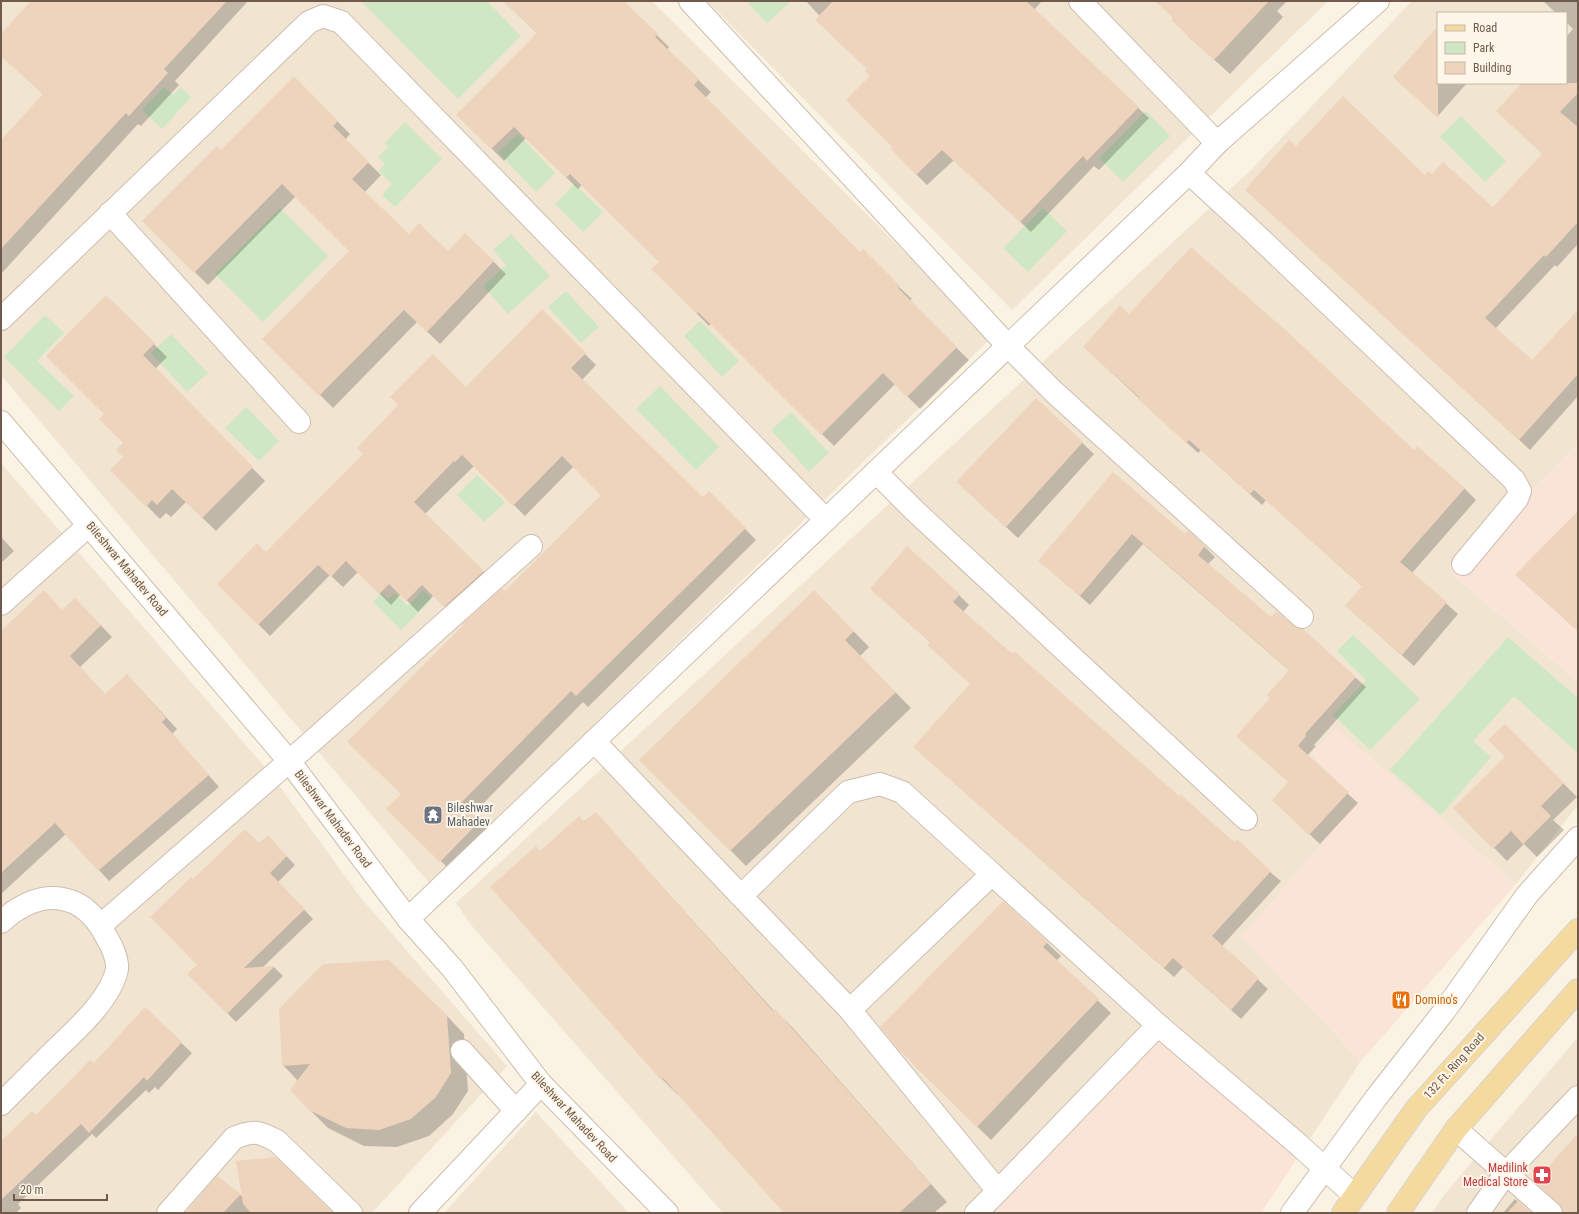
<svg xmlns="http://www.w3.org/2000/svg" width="1579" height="1214" viewBox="0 0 1579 1214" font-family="'Roboto Condensed',sans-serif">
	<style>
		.residential { fill: #f1e5d2; fill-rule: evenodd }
		.commercial { fill: #fae4d7 }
		.green { fill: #cfe7c3 }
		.shadow { fill: #0003 }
		.building { fill: #eed3bd }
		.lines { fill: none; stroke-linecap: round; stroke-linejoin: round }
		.street-casing { stroke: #cdbdae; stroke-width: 24 }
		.secondary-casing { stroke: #cfbdab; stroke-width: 24 }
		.primary-casing { stroke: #dad4d0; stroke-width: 24 }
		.street { stroke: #fff; stroke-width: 22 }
		.secondary { stroke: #fff; stroke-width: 22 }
		.primary { stroke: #f5daa0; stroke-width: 22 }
		.labels { text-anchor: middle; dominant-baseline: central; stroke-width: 4; stroke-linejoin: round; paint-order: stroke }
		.street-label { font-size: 12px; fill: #705a4b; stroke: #fef7e9 }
		.worship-label { font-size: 12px; fill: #5b616d; stroke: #fef7e9; text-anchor: start }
		.food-label { font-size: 12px; fill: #c56008; stroke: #fef7e9; text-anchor: start }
		.health-label { font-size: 12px; fill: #be3a42; stroke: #fef7e9; text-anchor: end }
	</style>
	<rect width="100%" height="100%" fill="#faf3e3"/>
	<g class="residential">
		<path d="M1,1H652L991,338L430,884L1,375Z"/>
		<path d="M707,1H1328L1012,310Z"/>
		<path d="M1412,1H1578V443L1450,572L1578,682V805L1516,884L1336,729L1312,754L1357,802L1242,937L1361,1061L1298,1157L1174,1029L994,1213H723L472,926L456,903L1250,171ZM1438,13H1566V83H1438Z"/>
		<path d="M1,463L270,773L361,898L507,1066L372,1213H1Z"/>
		<path d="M1578,1037V1213H1432L1444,1195Z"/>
		<path d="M536,1112L629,1213H444Z"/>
	</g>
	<g class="commercial">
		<path d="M1578,443V682L1450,572Z"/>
		<path d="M1336,728L1516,884L1361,1061L1242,937L1357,802L1312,754Z"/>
		<path d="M1174,1028L1298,1157L1261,1213H994Z"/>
	</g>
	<g class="green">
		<path d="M361,1H487L521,36L458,99Z"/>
		<path d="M746,1H789L790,2L767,23Z"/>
		<path d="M164,87L173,95L181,87L191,97L162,129L142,110Z"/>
		<path d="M1146,111L1170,136L1123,182L1099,158Z"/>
		<path d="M1461,116L1506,161L1485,182L1440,137Z"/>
		<path d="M405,122L442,159L395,207L382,195L392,184L379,171L385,164L378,157L388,147L385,143Z"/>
		<path d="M518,134L555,173L536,192L498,152Z"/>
		<path d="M575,184L603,212L583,232L555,204Z"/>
		<path d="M280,208L328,256L263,322L215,274Z"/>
		<path d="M1043,208L1067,231L1028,272L1003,248Z"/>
		<path d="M511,234L550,276L508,314L483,286L506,265L493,250Z"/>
		<path d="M566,291L599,327L581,343L548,307Z"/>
		<path d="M45,315L64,333L37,361L74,396L59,411L4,357Z"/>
		<path d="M700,321L739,361L722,377L684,336Z"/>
		<path d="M171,334L208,373L187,392L151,353Z"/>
		<path d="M660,386L719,447L696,470L636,409Z"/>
		<path d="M246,407L279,441L259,461L225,428Z"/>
		<path d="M791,412L829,453L809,472L771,430Z"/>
		<path d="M477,475L505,502L484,522L457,495Z"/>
		<path d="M423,590L432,599L401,630L373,602L382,593L388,599L395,593L408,606Z"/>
		<path d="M1353,635L1420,699L1370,750L1333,715L1366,680L1337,651Z"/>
		<path d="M1508,637L1578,698V753L1514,696L1473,741L1491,757L1441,815L1390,770Z"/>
	</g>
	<g class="shadow">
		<path d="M33,1H248L175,81L179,85L141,126L138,124L1,274V141L44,95L1,55V36Z"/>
		<path d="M503,1H622L669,47L667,50L711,92L705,98L860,253L899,287L912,299L909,301L969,360L920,409L895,384L834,446L711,324L709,326L653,269L660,262L582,185L578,189L526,138L504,161L458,115L538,34Z"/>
		<path d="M806,1H1042L1034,10L1149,118L1099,170L1094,166L1031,232L954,160L927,185L917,175L892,149L893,147L868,69Z"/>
		<path d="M1156,1H1287L1277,11L1283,17L1230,74L1188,36L1174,18Z"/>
		<path d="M1543,1H1578V244L1557,267L1555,265L1495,329L1532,362L1578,311V396L1530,450L1468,393L1296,147L1425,176L1493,209L1543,154L1523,83H1566V37L1573,29L1566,22V13H1556Z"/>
		<path d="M1438,28V83H1467L1437,117Z"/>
		<path d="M294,78L350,134L345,140L381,175L365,192L409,236L448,252L493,261L506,274L440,344L417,322L333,408L264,339L351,251L296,196L208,285L143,221L221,151Z"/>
		<path d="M106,297L167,357L155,369L265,481L216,531L186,502L171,517L166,513L160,519L111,470L124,457V443L106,414Z"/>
		<path d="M542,311L596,365L582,380L703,499L709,492L756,540L588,707L583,702L472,815L490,833L452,872L388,809L402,794L505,592L602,495L574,466L525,516L474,466L425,514L495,583L456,617L434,595L418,612L401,594L391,605L358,572L343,587L330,575L270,636L218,584L266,554L466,388Z"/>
		<path d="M1129,315L1414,451L1464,488L1476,500L1412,573L1458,614L1414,666L1346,606L1363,587L1266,500L1262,505L1201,450L1198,453L1084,347Z"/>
		<path d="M1036,399L1094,454L1018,538L957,482Z"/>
		<path d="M1113,473L1185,535L1188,532L1205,547L1215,557L1208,564L1271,619L1302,630L1366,687L1314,745L1316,746L1307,756L1358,803L1320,844L1283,810L1289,783L1271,698L1290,671L1143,544L1090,605L1040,561Z"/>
		<path d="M1578,530V631L1517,575Z"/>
		<path d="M1,537L14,551L1,563Z"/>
		<path d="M871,589L959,595L969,605L963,612L1179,797L1281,881L1222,946L1268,989L1241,1019L1183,967L1174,977L925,757L971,684L931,643Z"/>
		<path d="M814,591L869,647L860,656L911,708L746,866L641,760Z"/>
		<path d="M86,610L112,637L80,667L105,695L127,675L177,729L172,734L219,787L109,881L66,834L1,894V632L63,611Z"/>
		<path d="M1505,725L1577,797L1553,820L1564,830L1537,857L1524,844L1507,861L1455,808L1507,757Z"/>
		<path d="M596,813L774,1011L775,1010L792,1027L947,1202L934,1213H785L679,1094L678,1095L662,1079L540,852Z"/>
		<path d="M268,837L295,865L278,882L313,919L262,968L274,967L283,976L236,1022L189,974L198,965L193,880L259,845Z"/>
		<path d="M1003,902L1061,956L1056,961L1111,1013L991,1140L916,1067Z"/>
		<path d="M145,1009L192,1053L158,1090L155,1087L149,1093L146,1090L96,1138L92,1134L18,1204L21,1208L16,1213H1V1143L36,1116L94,1065Z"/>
		<path d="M447,1016L464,1034L468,1091L453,1114L429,1136L397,1147L364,1146L328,1128L310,1110L298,1081L283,1065Z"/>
		<path d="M217,1178L243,1197L332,1213H186Z"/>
		<path d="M1515,1199L1531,1213H1503Z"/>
	</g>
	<g class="building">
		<path d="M31,1H227L164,69L168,73L129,116L126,113L1,249V140L43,94L1,56V34Z"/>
		<path d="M503,1H624L658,34L655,37L699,79L694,85L860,252L863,249L900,286L898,288L957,347L907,397L883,373L821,435L698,312L697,314L651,269L659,262L570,174L566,178L514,127L491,149L456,115L537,33Z"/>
		<path d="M833,1H1026L1139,107L1087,161L1083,156L1020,222L942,150L916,175L891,149L892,147L846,100L870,76L865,71L867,69L815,20Z"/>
		<path d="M1155,1H1269L1214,60L1171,20L1173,18Z"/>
		<path d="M1438,26V118L1393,77Z"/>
		<path d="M294,76L338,121L333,126L369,162L352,179L409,234L419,223L448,251L465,233L494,261L427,332L404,310L319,396L262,339L349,251L282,184L194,273L142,221L217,146L221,150Z"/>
		<path d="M1522,83H1578V93L1560,112L1578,127V222L1546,257L1544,255L1485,318L1532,360L1578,310V374L1519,440L1245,190L1289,140L1296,146L1343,96L1425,175L1428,171L1432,174L1443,162L1493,207L1542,154L1496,111Z"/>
		<path d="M1191,247L1292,336L1414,450L1417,446L1465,488L1400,562L1447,602L1402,655L1345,606L1362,586L1254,490L1250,494L1189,440L1186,443L1138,399L1139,397L1083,347L1120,305L1129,314Z"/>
		<path d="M106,295L155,343L143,355L253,467L202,518L172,489L157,505L152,500L146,507L110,470L123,457L116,450L123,443L99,419L104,414L46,356Z"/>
		<path d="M542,309L586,353L571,368L703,497L709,491L746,528L576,696L571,691L461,803L480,821L440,862L386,809L401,794L347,742L463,625L462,624L502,588L505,591L601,495L562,456L513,506L462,455L455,462L454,461L414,502L484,571L444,607L422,585L406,601L389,584L379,594L346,561L331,577L318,565L258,625L217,584L257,543L266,552L363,454L357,448L398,405L390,397L433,354L466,387Z"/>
		<path d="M1036,398L1083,442L1006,527L956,482Z"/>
		<path d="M1113,472L1185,534L1188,530L1205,546L1198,555L1271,617L1276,611L1294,626L1303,629L1356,677L1305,734L1306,736L1298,746L1349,792L1309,835L1272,800L1288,782L1236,736L1270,698L1267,695L1289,670L1132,534L1080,596L1038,561Z"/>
		<path d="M1578,511V631L1515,575Z"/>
		<path d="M907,546L960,594L953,602L1012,654L1014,651L1179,796L1180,794L1234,842L1237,839L1271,871L1212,936L1259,978L1231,1010L1173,958L1164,968L913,747L970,684L927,645L930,642L870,589Z"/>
		<path d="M44,590L62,610L75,598L101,625L70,656L105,694L127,674L166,718L162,722L209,775L98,871L55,823L1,873V631Z"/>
		<path d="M814,590L854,631L845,640L896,692L730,851L639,760Z"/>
		<path d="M1505,724L1564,783L1541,806L1551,816L1523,844L1511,831L1493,849L1453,808L1505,757L1488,740Z"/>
		<path d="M596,812L773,1011L775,1009L931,1184L899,1213H784L663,1078L661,1080L490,887L536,846L540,851L579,816L584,822Z"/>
		<path d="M245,829L259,843L268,835L287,856L270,873L305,909L244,968L275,966L227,1014L187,974L197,965L150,917L191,877L193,879Z"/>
		<path d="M1003,901L1048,942L1043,947L1099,999L977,1127L902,1053L880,1027Z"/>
		<path d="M389,960L447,1015L451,1073L436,1097L411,1119L379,1130L346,1128L309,1110L290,1090L310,1064L282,1066L279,1009L323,964Z"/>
		<path d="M145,1007L182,1042L147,1081L144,1077L89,1133L81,1124L1,1200V1141L32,1111L36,1115L90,1060L94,1063Z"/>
		<path d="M1578,1133V1213H1563L1559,1204L1535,1182Z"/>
		<path d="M276,1157L333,1213H251L243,1204L236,1161Z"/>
		<path d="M217,1176L241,1194L223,1213H185Z"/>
		<path d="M1518,1201L1532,1213H1507Z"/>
	</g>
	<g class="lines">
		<defs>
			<g id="street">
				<path d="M690,1L1008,346L1054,392L1302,617"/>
				<path d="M1080,1L1217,143"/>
				<path d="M1189,173L1249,228L1514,480L1520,491L1517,499L1463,564"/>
				<path d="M110,213L299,422"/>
				<path d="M1,319L309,22L323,16L341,22L826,520"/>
				<path d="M876,472L915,511L1246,819"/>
				<path d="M1,604L89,525"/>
				<path d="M594,741L741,896L848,792L880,784L902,792L992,874L850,1010L741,896"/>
				<path d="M992,874L1158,1025L1299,1145L1355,1196"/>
				<path d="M408,919L1189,173L1217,143L1378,1"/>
				<path d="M1,922C40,887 83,889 107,938C112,946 118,960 117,969C111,999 76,1030 55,1050C37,1068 19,1086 1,1104"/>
				<path d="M101,925L309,744L531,546"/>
				<path d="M850,1010L998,1191L1158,1025"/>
				<path d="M462,1051L516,1111"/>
				<path d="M1456,1129L1551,1213"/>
				<path d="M168,1213L234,1138C253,1130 258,1131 277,1141L351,1213"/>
				<path d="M420,1213L541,1084"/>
				<path d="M976,1213L998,1191"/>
				<path d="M1292,1213L1376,1098L1445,1010L1527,895L1578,838"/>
				<path d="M1478,1213L1506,1173L1578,1097"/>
			</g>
			<path id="secondary" d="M1,422L289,761L408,919L452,968L541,1084L667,1213"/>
			<g id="primary">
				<path d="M1343,1213L1416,1109L1578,930"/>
				<path d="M1398,1213L1456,1129L1578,990"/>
			</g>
		</defs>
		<use href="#street" class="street-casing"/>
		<use href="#secondary" class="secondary-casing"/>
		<use href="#primary" class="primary-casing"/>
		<use href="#street" class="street"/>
		<use href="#secondary" class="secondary"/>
		<use href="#primary" class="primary"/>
	</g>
	<defs>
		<symbol id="temple-square" viewBox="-11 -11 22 22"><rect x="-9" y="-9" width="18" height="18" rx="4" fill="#6b7280" stroke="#fef7e9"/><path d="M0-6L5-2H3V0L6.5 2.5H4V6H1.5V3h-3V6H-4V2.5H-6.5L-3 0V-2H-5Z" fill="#fff"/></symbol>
		<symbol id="restaurant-square" viewBox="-11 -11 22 22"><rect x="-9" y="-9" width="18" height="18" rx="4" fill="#e8710a" stroke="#fef7e9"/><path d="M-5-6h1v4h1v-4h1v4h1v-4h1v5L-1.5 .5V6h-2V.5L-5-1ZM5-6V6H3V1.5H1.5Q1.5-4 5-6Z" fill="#fff"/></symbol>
		<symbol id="pharmacy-square" viewBox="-11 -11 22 22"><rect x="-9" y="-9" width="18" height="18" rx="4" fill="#e0444e" stroke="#fef7e9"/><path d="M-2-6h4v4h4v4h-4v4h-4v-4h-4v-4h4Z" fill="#fff"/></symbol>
	</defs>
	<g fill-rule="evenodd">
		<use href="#temple-square" x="422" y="804" width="22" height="22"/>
		<use href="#restaurant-square" x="1390" y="989" width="22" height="22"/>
		<use href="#pharmacy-square" x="1531" y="1164" width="22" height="22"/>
	</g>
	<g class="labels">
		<g class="street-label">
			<text transform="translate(127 569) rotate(50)">Bileshwar Mahadev Road</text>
			<text transform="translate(333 819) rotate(53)">Bileshwar Mahadev Road</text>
			<text transform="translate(1454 1066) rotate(-48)">132 Ft. Ring Road</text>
			<text transform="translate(574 1117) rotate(47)">Bileshwar Mahadev Road</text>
		</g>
		<g class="worship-label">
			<text x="447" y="808">Bileshwar<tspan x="447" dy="14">Mahadev</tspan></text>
		</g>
		<g class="food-label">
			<text x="1415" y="1000">Domino's</text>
		</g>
		<g class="health-label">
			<text x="1528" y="1168">Medilink<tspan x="1528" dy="14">Medical Store</tspan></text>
		</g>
	</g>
	<rect width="1579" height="1214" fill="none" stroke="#705a4b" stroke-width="4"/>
	<rect x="1437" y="12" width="130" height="72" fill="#fef7e9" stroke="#c5b8aa"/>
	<rect x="1445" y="25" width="20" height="6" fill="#f5daa0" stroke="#c5b8aa"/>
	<text x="1473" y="32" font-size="12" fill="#705a4b">Road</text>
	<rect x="1445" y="42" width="20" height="12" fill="#cfe7c3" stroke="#c5b8aa"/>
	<text x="1473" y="52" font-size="12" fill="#705a4b">Park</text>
	<rect x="1445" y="62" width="20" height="12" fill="#eed3bd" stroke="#c5b8aa"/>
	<text x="1473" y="72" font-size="12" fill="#705a4b">Building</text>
	<path d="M14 1194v6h93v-6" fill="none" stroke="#705a4b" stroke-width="2"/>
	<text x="20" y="1194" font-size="12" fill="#705a4b" stroke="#fef7e9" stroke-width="3" paint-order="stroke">20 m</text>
</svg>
